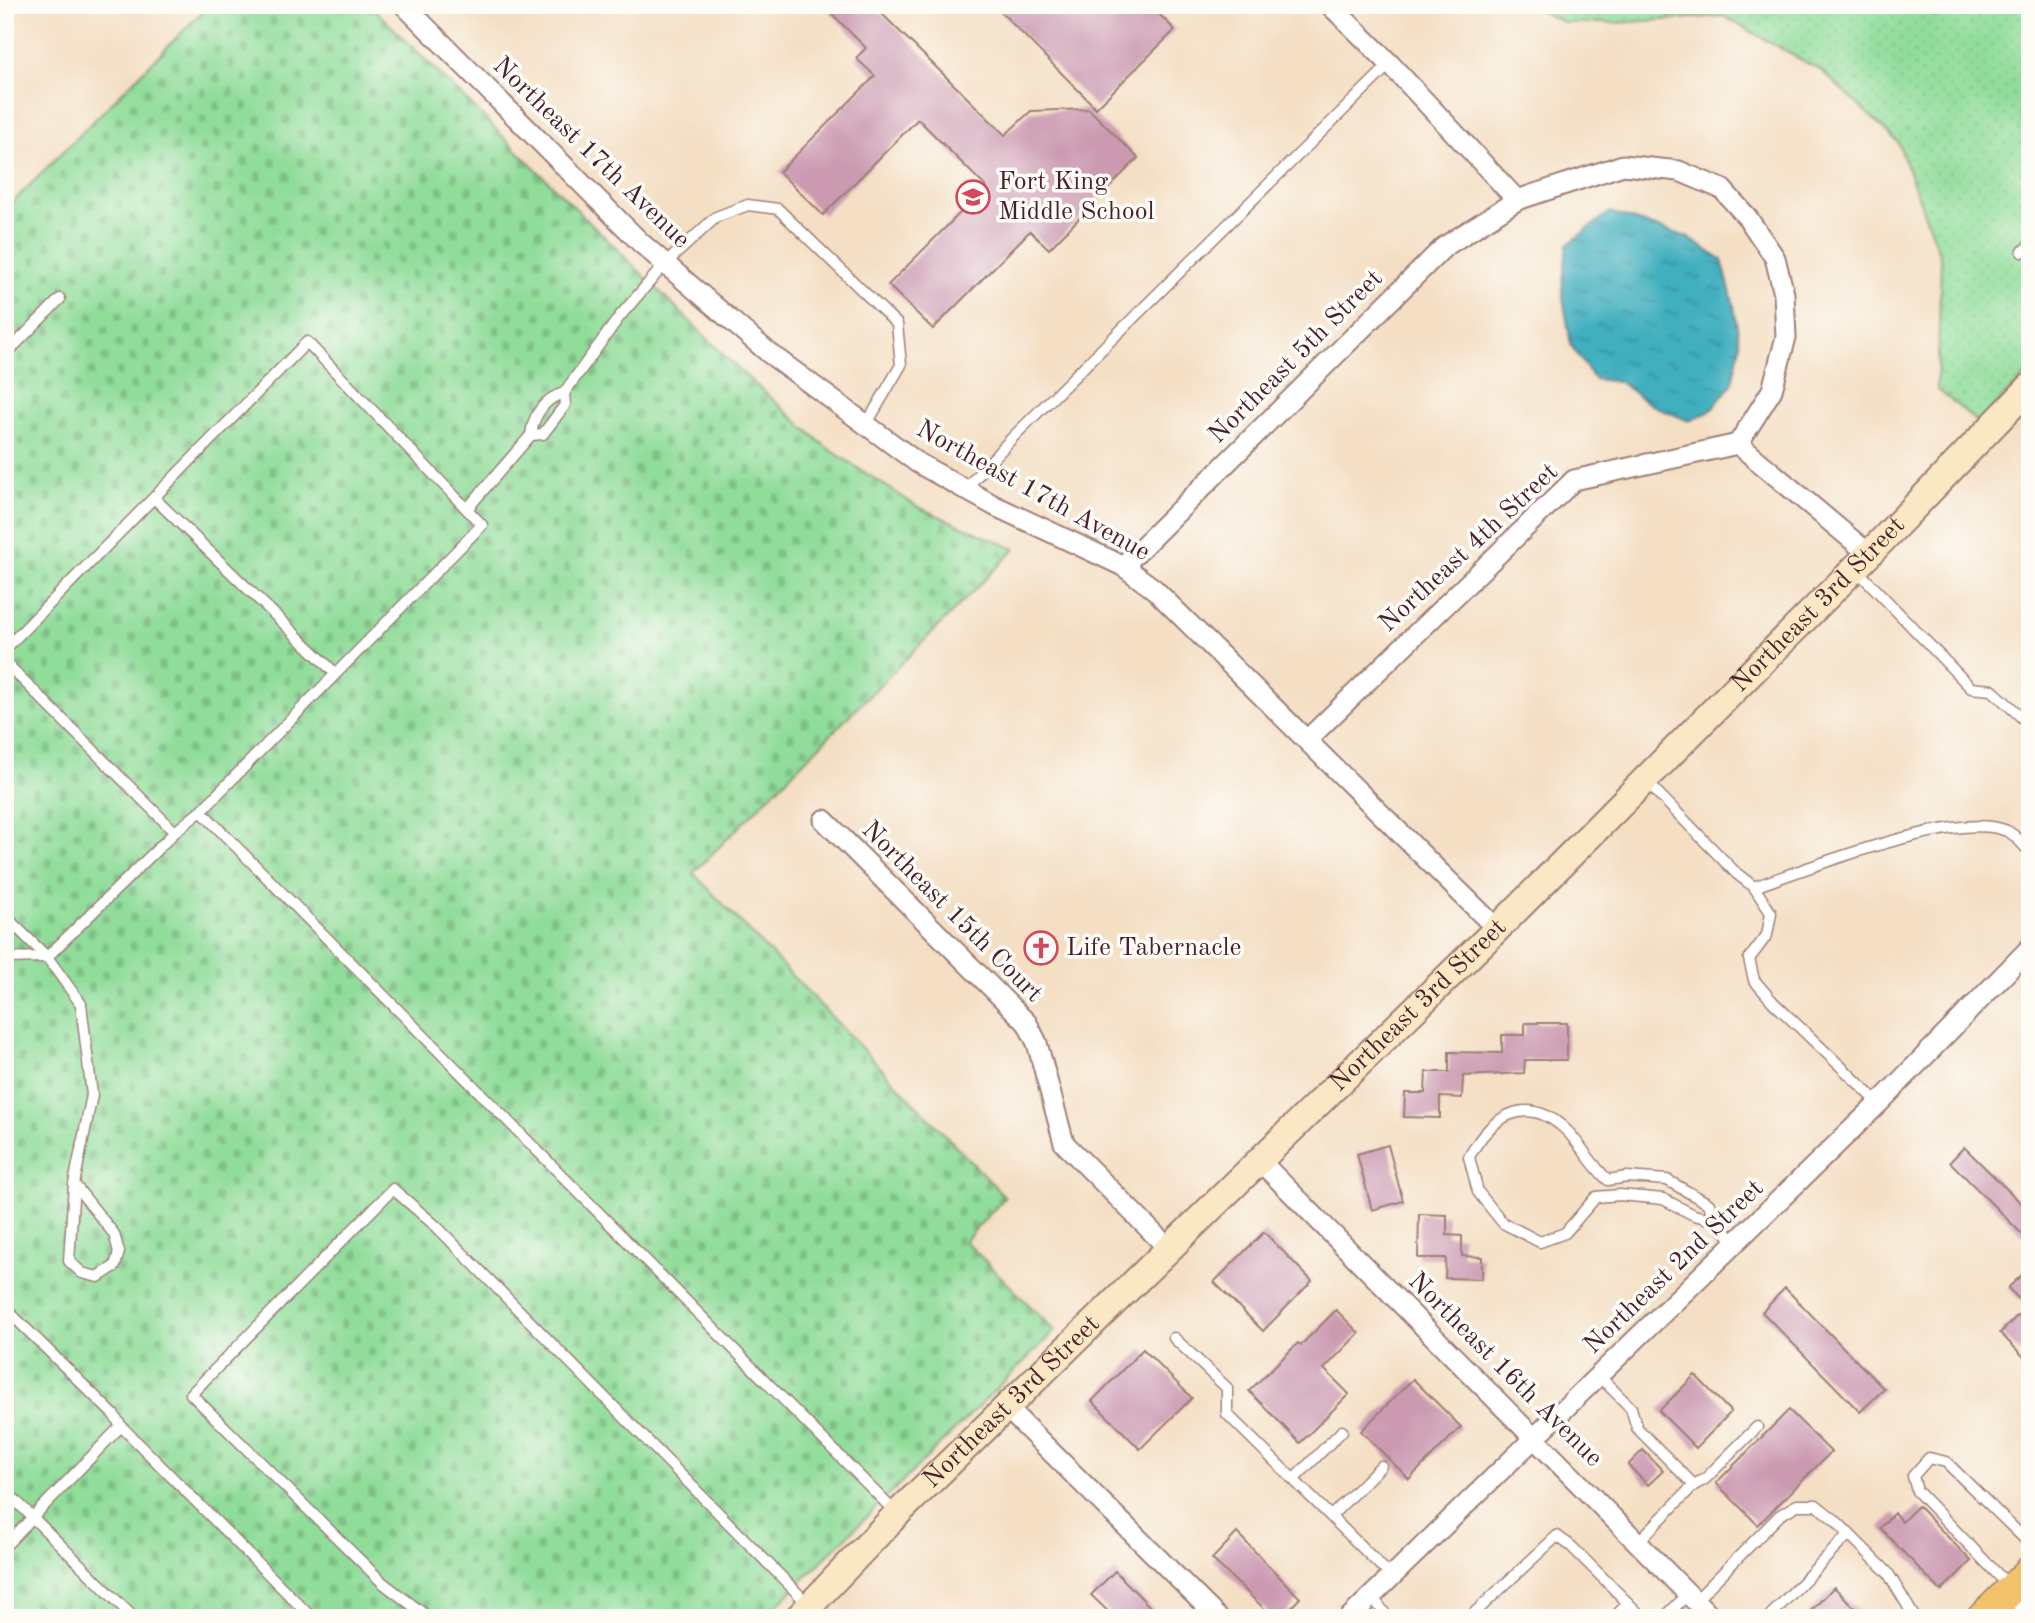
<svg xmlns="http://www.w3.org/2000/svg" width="2035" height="1623" viewBox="0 0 2035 1623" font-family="'Old Standard TT',serif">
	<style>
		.cemetery { fill: url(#cemetery-stones); stroke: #6d7e62; stroke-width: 2 }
		.park { fill: url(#park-dots); stroke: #6d7e62; stroke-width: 2 }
		.water { fill: url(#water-ripples); stroke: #466774; stroke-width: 2 }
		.building { fill: #cb9ab1 }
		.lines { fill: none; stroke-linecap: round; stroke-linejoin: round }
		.lane-casing { stroke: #9f7f78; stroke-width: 13 }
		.street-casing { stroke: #9f7f78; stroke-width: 23 }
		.secondary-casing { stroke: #9f7f78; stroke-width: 30 }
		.primary-casing { stroke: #9f7f78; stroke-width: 33 }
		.lane { stroke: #fff; stroke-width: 10 }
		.street { stroke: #fff; stroke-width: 19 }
		.secondary { stroke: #fae7c3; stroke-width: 26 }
		.primary { stroke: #f3c26a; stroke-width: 30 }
		.labels { text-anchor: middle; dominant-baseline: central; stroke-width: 7; stroke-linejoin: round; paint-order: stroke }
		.street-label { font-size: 26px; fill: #4a1f2b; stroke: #fdfcf7 }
		.poi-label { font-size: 26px; fill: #4a1f2b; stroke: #fdfcf7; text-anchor: start }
	</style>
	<defs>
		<pattern id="cemetery-stones" width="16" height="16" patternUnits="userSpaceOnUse" patternTransform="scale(1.75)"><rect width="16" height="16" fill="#90dd9a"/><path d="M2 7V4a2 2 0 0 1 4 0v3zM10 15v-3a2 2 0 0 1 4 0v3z" fill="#7ebd85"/></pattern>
		<pattern id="park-dots" width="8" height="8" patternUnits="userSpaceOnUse" patternTransform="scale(1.75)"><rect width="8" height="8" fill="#90dd9a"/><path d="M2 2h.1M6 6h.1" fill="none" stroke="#7ebd85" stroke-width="1.8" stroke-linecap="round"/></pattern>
		<pattern id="water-ripples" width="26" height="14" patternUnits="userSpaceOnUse" patternTransform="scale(1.75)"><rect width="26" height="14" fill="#41afbe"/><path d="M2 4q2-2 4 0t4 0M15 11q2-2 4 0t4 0" fill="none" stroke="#388e9b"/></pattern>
	</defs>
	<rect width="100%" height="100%" fill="#fdfcf7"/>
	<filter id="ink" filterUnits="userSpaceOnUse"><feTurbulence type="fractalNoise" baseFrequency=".0143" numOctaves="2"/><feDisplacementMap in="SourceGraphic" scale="14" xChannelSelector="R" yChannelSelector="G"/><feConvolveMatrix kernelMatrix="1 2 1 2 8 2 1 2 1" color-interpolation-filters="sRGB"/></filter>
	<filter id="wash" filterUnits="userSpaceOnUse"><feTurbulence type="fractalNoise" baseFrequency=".00686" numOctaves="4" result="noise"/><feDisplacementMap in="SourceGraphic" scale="28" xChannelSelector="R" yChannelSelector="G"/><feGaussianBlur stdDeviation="1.57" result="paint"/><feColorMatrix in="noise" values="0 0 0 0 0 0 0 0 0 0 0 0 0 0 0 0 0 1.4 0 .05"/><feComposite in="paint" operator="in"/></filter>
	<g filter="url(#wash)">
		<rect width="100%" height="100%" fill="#f4dfc4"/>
		<path class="cemetery" d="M209,5H370L738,369L826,447L918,507L1015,549L693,873L1005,1197L965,1241L1055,1331L764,1618H5V210Z"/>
		<path class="park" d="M1525,5H2030V370L1979,423L1937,389L1941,259L1898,142L1823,72L1723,16L1614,23H1566Z"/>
		<path class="water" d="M1610,212L1687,237L1722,260L1734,306L1740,346L1732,384L1709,412L1689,421L1649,404L1620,382L1594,379L1571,345L1562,291L1567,245Z"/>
		<g id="blocks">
			<g class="building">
				<path d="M823,5H873L1005,135L1031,111L1089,109L1138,158L1049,249L1030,231L933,329L888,285L986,187L918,119L823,215L779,172L875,76L856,58L866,48Z"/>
				<path d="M994,5H1150L1175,30L1096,108Z"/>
				<path d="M1525,1023H1567V1060H1525L1524,1073L1463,1076L1462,1098L1440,1097V1118L1404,1117L1405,1093H1425L1426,1072H1449V1052L1502,1053V1035H1525Z"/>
				<path d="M1388,1145L1403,1201L1372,1210L1357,1154Z"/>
				<path d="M1964,1147L2030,1212V1242L1950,1162Z"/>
				<path d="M1419,1214L1447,1215V1235L1462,1236V1256L1482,1257V1279L1445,1278L1446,1258H1418Z"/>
				<path d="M1264,1232L1312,1281L1263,1331L1214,1282Z"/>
				<path d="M2030,1267V1291L2020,1300L2008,1288Z"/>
				<path d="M1785,1288L1884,1389L1860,1412L1762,1312Z"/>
				<path d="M1336,1310L1359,1333L1324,1369L1349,1394L1300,1443L1249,1391L1298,1343L1301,1345Z"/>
				<path d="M2018,1315L2030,1326V1363L2000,1333Z"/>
				<path d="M1143,1349L1192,1398L1140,1449L1092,1401Z"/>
				<path d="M1695,1375L1731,1412L1696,1448L1659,1411Z"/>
				<path d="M1413,1379L1461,1427L1409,1479L1361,1431Z"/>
				<path d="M1789,1410L1831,1452L1758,1525L1716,1483Z"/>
				<path d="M1643,1450L1663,1471L1648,1485L1628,1465Z"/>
				<path d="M1918,1506L1971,1561L1941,1591L1880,1528L1894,1513L1902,1522Z"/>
				<path d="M1237,1533L1300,1598L1281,1618H1274L1212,1559Z"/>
				<path d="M1115,1571L1161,1618H1115L1091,1595Z"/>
				<path d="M1834,1587L1865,1618H1804Z"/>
			</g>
		</g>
	</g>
	<g filter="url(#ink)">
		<use href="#blocks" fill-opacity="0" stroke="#9f7f78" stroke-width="2"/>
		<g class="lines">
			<defs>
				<g id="lane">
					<path d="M2022,252L2030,245"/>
					<path d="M5,355L60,299"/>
					<path d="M564,393L565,405L543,434L531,435C533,415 545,398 564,393L620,316L665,264L716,217L748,205L778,209L897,324L901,365L866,425"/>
					<path d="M965,489L1013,437L1390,64"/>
					<path d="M154,498L335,673"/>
					<path d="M467,509L531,435"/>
					<path d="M1855,568L1971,688L1992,690L2030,725"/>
					<path d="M5,649L307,342L482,525L201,811L175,832L47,957L5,958"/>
					<path d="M5,662L175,832"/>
					<path d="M1645,780L1736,873L1754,887C1806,869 1958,809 2007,831C2015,834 2024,846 2030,852"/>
					<path d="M201,811L897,1514"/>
					<path d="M1754,887L1771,913L1767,935L1749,959L1754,980L1773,1002L1879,1103"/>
					<path d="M5,916L47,957L81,1004L92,1095L74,1184L69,1261L82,1273L98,1277L115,1266L119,1252L114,1234L74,1184"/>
					<path d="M1714,1220L1694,1215L1663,1199L1620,1195L1596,1197L1565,1233L1540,1242L1503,1223L1478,1192L1469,1157C1490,1118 1525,1092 1565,1129C1581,1144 1591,1165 1608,1180L1627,1177L1667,1180L1709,1204L1714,1220L1736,1243"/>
					<path d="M5,1308L114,1415L121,1426L5,1546"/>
					<path d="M1174,1338L1227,1388V1414L1392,1577"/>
					<path d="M1599,1376L1631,1408L1637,1428L1694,1485L1638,1542"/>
					<path d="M121,1426L312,1618"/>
					<path d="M1294,1479L1342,1431"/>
					<path d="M1694,1485L1705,1479L1757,1427"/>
					<path d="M5,1490L134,1618"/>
					<path d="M1331,1516L1381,1466"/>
					<path d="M2009,1586L1917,1491L1913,1476L1929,1458L1946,1462L2030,1544"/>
					<path d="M1372,1596L1388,1618"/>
					<path d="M2008,1598L2030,1616"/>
					<path d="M1695,1601L1780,1515L1797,1505H1816L1835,1520L1888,1573L1915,1618"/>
					<path d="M429,1618L383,1583L191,1394L393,1189L437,1227L810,1606"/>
					<path d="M1469,1618L1557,1536L1571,1546L1643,1618"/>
					<path d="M1614,1618L1628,1603"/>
					<path d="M1664,1618L1688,1594"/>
					<path d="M1768,1618L1849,1534"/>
				</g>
				<g id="street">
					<path d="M404,5L641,243L769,353L918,463L995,506L1123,566L1154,589L1497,929"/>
					<path d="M1330,5L1390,64L1517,200L1623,165L1679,171L1722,189L1747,217L1775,258L1784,294L1786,337L1772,390L1738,444"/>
					<path d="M1738,444L1869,554"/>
					<path d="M1123,566L1444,247L1517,200"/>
					<path d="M1307,740L1574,480L1738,444"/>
					<path d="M824,820L1027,1023L1037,1043L1064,1143L1169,1249"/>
					<path d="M1260,1161L1712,1618"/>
					<path d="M1007,1408L1218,1618"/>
					<path d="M1349,1618L1879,1103L2030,948"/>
				</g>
				<g id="secondary">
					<path id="s1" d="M798,1618L897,1514L1497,929L1869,554L2030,387"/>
				</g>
				<path id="primary" d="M1982,1618L2030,1571"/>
			</defs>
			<use href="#lane" class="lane-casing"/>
			<use href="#street" class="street-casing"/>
			<use href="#secondary" class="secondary-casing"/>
			<use href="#primary" class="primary-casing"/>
			<use href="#lane" class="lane"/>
			<use href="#street" class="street"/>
			<use href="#secondary" class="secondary"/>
			<use href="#primary" class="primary"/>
		</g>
	</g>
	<defs>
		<symbol id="school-ring" viewBox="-11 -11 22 22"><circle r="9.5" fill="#fdfcf7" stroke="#d1495b" stroke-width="1.5"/><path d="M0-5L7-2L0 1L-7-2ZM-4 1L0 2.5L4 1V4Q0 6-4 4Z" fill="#d1495b"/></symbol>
		<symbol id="church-ring" viewBox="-11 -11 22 22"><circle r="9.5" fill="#fdfcf7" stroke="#d1495b" stroke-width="1.5"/><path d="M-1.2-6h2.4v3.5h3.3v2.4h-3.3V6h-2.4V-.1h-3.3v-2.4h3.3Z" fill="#d1495b"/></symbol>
	</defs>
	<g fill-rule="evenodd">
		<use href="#school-ring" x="954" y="178" width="38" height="38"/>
		<use href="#church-ring" x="1022" y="929" width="38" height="38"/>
	</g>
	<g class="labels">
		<g class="street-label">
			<text transform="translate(591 153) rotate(44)">Northeast 17th Avenue</text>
			<text transform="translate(1296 357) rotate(-45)">Northeast 5th Street</text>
			<text transform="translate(1033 491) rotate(29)">Northeast 17th Avenue</text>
			<text transform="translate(1469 548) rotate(-43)">Northeast 4th Street</text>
			<text stroke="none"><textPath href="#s1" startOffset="1438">Northeast 3rd Street</textPath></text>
			<text transform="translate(952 912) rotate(45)">Northeast 15th Court</text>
			<text stroke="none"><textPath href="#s1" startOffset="872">Northeast 3rd Street</textPath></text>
			<text transform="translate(1674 1267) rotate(-44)">Northeast 2nd Street</text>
			<text transform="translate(1505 1370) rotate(45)">Northeast 16th Avenue</text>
			<text stroke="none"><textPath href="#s1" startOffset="304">Northeast 3rd Street</textPath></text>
		</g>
		<g class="poi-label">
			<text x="998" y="182">Fort King<tspan x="998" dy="30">Middle School</tspan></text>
			<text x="1066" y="948">Life Tabernacle</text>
		</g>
	</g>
	<rect width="2035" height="1623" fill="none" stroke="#fdfcf7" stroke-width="28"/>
</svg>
